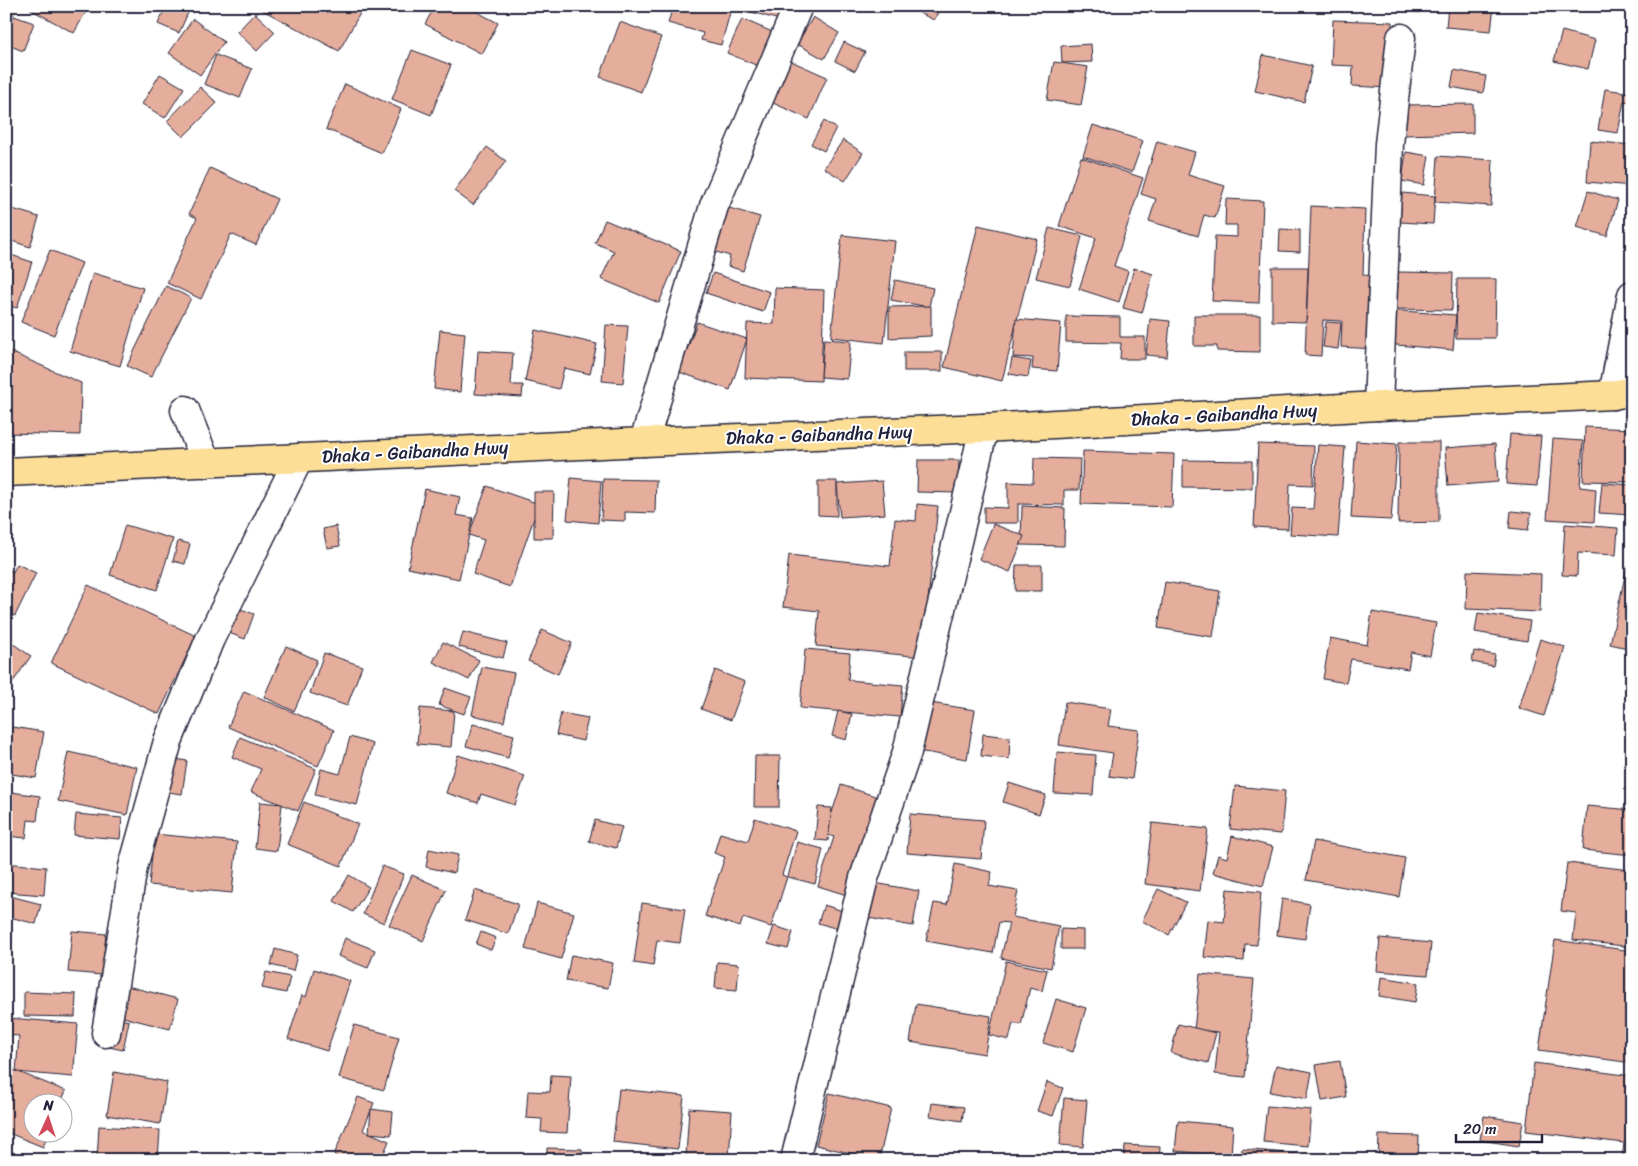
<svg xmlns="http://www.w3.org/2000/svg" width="1638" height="1166" viewBox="0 0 1638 1166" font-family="Sriracha,sans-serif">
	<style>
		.building { fill: #e5ad9c; stroke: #22223b }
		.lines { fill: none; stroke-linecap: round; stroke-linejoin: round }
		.minor-casing { stroke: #22223b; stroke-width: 31 }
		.primary-casing { stroke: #22223b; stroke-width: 31 }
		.minor { stroke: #fff; stroke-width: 28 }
		.primary { stroke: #fcde96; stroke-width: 28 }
		.labels { text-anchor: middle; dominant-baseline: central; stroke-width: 4; stroke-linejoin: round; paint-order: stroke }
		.street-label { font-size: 18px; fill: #22223b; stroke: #fff }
	</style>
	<rect width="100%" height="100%" fill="#fff"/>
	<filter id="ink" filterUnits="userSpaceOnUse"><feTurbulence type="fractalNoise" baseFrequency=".02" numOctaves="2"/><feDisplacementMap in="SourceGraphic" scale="10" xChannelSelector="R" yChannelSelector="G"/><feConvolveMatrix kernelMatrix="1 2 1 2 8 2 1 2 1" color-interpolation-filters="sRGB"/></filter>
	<g filter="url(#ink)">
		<g class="building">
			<path d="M32,6H89L74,33L30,9Z"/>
			<path d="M139,6H153L150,12Z"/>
			<path d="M166,6H191L179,33L158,24Z"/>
			<path d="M255,6H364L339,51Z"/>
			<path d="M435,6H466L498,23L482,54L425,24Z"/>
			<path d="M673,6H783L779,20L732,6L721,45L701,40L703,33L668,23Z"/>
			<path d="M905,6H941L934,20Z"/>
			<path d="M1396,6H1421L1419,13Z"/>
			<path d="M1448,6H1494L1491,31L1446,27Z"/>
			<path d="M6,10L14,14L6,28Z"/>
			<path d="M255,13L275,32L257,51L237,32Z"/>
			<path d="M14,16L34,23L23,51L6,44V36Z"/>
			<path d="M813,17L839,33L824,59L797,44Z"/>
			<path d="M193,19L224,42L200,75L169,53Z"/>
			<path d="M742,19L777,34L763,68L727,53Z"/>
			<path d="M1333,20L1393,22L1390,88L1352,86L1353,66L1331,65Z"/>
			<path d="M620,22L661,37L641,92L600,77Z"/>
			<path d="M1562,31L1595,40L1588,69L1554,61Z"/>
			<path d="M844,42L865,52L855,71L835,61Z"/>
			<path d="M1091,44L1092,62L1062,63L1061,46Z"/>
			<path d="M412,50L451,65L431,115L392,99Z"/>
			<path d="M216,55L252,69L240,98L204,84Z"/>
			<path d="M1263,55L1312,66L1304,102L1255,91Z"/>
			<path d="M782,57L827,77L809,119L764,99Z"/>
			<path d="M1054,62L1088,67L1081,105L1047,100Z"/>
			<path d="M1454,70L1486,76L1483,93L1451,87Z"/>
			<path d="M160,74L184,88L165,118L142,104Z"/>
			<path d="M345,84L401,109L382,153L326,129Z"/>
			<path d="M200,87L217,103L183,137L167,121Z"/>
			<path d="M1605,89L1631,93L1632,91V102L1624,101L1618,133L1598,130Z"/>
			<path d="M1473,104V133L1404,135V105Z"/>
			<path d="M824,121L836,128L824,151L811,144Z"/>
			<path d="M1093,125L1143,141L1132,172L1083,156Z"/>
			<path d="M843,140L863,153L845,181L824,168Z"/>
			<path d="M1157,141L1195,152L1188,175L1225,186L1215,218L1204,215L1198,236L1149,221L1156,199L1141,194Z"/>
			<path d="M1590,141L1632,145V186L1587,182Z"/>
			<path d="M487,147L506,161L473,205L454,191Z"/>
			<path d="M1406,152L1429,156L1424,185L1402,181Z"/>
			<path d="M1438,156L1493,160L1491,206L1435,202Z"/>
			<path d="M1081,157L1143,178L1114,266L1128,271L1119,302L1079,289L1096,238L1059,226Z"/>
			<path d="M210,168L277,199L256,245L231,234L201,299L167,283L197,218L189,214Z"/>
			<path d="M1588,191L1618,200L1607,236L1577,227Z"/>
			<path d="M1402,193L1435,196L1433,224L1400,222Z"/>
			<path d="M1226,199L1263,201L1259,303L1212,301L1215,236L1237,237V225H1225Z"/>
			<path d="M719,205L760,217L743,271L728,266L730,256L706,249Z"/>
			<path d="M1311,206L1365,209L1363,275L1377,276L1374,349L1341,347L1342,321L1323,320L1321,356L1305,355Z"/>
			<path d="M6,207L39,217L30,247L12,241L8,254L32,262L17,308L6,305Z"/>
			<path d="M605,220L681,251L659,303L601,279L614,251L595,243Z"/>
			<path d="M978,225L1037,239L1002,381L944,367Z"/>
			<path d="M1049,228L1082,236L1070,286L1036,278Z"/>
			<path d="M1280,229L1300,230V252L1279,251Z"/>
			<path d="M842,235L895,241L884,343L831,337Z"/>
			<path d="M50,250L82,263L54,335L21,322Z"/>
			<path d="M1272,267H1308L1306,322L1272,321Z"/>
			<path d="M1134,268L1153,274L1142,313L1123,308Z"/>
			<path d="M1398,272L1453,273L1452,310L1397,309Z"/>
			<path d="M93,273L143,288L120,366L70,351Z"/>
			<path d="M713,273L770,292L763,312L706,293Z"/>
			<path d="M1457,279H1496L1495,338H1456Z"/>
			<path d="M895,280L933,288L929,307L891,300Z"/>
			<path d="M166,286L191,298L151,377L127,366Z"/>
			<path d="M775,288L824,290L821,381L745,378L747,323L774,324Z"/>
			<path d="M931,306V336L889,338V307Z"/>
			<path d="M1389,310L1456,315L1453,350L1386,344Z"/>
			<path d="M1194,315H1260V352L1217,351V346H1194Z"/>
			<path d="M1066,316L1120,317V337H1145V359H1120L1121,343L1066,342Z"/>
			<path d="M1016,319L1061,323L1057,371L1032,369L1033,358L1013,357Z"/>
			<path d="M1150,319L1170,321L1167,357L1146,355Z"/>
			<path d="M697,322L747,339L730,390L679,372Z"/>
			<path d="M1326,322L1341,323L1338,349L1323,347Z"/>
			<path d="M606,325L628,326L623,383L602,381Z"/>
			<path d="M440,330L465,333L460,392L434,389Z"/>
			<path d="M535,330L597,344L590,374L564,368L559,389L525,381Z"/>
			<path d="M824,339L851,341L847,379L821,377Z"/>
			<path d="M6,350L81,383L80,435L6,433Z"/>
			<path d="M478,351L513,353L511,385H523L522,397L475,394Z"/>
			<rect x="904" y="352" width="38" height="19"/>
			<path d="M1012,358L1031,361L1028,377L1009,374Z"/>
			<path d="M1585,427L1632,429V482L1583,481Z"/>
			<path d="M1510,434L1541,436L1537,486L1506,484Z"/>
			<path d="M1553,439L1583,441L1580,487L1596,489L1594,522L1547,519Z"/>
			<path d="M1356,441L1397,444L1391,520L1351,518Z"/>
			<path d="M1399,442H1439V522L1398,523Z"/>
			<path d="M1258,444L1314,446L1313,485L1290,484L1288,529L1254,527Z"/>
			<path d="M1495,444L1498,482L1448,486L1445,448Z"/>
			<path d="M1318,445L1345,447L1338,537L1290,534L1292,508L1313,509Z"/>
			<path d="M1083,451L1174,454L1172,507L1081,504Z"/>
			<path d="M1034,458L1080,459L1079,490H1064V505L1018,504V523H984V507L1008,508V482L1033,483Z"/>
			<path d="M918,460H959L958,493L917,492Z"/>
			<path d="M1183,460L1252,461V488L1183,487Z"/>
			<path d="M571,478L601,481L598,523L567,520Z"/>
			<path d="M603,479L656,480L655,513L625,512V521L601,520Z"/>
			<path d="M818,481H837V516L818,515Z"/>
			<path d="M882,481L885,514L840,517L837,484Z"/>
			<path d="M1602,483L1632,485V515L1599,513Z"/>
			<path d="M487,486L539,504L510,587L473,574L484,540L469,535Z"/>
			<path d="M425,489L460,497L456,515L473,518L459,579L408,568Z"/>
			<path d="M534,492H554L553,538H534Z"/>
			<path d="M917,504L938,506L922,657L816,646L819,611L783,607L789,555L890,566L895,519L916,521Z"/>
			<path d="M1022,506L1065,508L1064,546L1021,545Z"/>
			<path d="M1511,511L1531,513L1528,530L1509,528Z"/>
			<path d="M993,524L1024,536L1010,572L979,559Z"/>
			<path d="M1565,524L1618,528L1616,555L1578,553L1577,576L1562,575Z"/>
			<path d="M125,525L173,539L157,590L110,575Z"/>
			<path d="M336,526L340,546L327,548L323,529Z"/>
			<path d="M178,541L190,544L185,564L173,561Z"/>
			<path d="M17,564L36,573L15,616L6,612V569L13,572Z"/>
			<path d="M1016,565H1042V591H1015Z"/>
			<path d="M1627,567L1632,568V649L1610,644Z"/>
			<path d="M1467,571L1541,574L1540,612L1466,609Z"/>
			<path d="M1165,582L1220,591L1213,637L1158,628Z"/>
			<path d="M88,585L196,636L159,714L51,663Z"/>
			<path d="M230,605L254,614L245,639L221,630Z"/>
			<path d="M1372,612L1436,623L1430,656L1411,652L1408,669L1351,659L1346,683L1323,679L1330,638L1367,645Z"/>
			<path d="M1478,613L1530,621L1527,641L1475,632Z"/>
			<path d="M542,630L572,643L558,674L528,661Z"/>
			<path d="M463,632L507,643L503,658L459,647Z"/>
			<path d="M6,639L31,656L6,692Z"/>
			<path d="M1540,639L1565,647L1544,716L1519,708Z"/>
			<path d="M443,642L479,660L469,680L433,662Z"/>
			<path d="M286,646L317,660L294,711L264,697Z"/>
			<path d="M805,649L850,653L848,680L903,685L900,717L800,708Z"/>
			<path d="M1474,651L1495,655L1493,666L1472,662Z"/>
			<path d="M324,653L362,666L347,706L310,693Z"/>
			<path d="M482,667L514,673L504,722L472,715Z"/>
			<path d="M715,670L745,682L731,720L701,709Z"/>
			<path d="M445,688L471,697L464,714L439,705Z"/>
			<path d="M244,691L334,730L318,766L228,727Z"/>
			<path d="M924,702L975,710L967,759L917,751Z"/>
			<path d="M1065,702L1111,709L1108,726L1139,730L1132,779L1109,776L1113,753L1059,745Z"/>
			<path d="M420,708L454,711L451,747L417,744Z"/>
			<path d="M838,711L852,714L846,740L832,736Z"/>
			<path d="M561,713L588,718L583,741L556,735Z"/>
			<path d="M473,724L514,735L508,758L466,746Z"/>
			<path d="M6,726L44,732L36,778L6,773Z"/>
			<path d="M983,734L1010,737L1009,759L981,756Z"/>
			<path d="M240,737L316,769L298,811L251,792L261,769L232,757Z"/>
			<path d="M350,737L373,744L357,805L315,795L321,769L340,774Z"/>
			<path d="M68,752L137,767L127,815L58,801Z"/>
			<path d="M1057,752L1096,755L1093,795L1054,793Z"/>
			<path d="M458,755L525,776L515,805L481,794L478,803L446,793Z"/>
			<path d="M755,756H780L779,807H754Z"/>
			<path d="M165,757L187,761L182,794L160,791Z"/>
			<path d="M1009,783L1046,795L1039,814L1003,802Z"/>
			<path d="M841,785L881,798L850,896L818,886L834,837L825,834Z"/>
			<path d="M1235,786L1285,791L1281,834L1230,829Z"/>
			<path d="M11,792L40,796L37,821L28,820L26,838L6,836Z"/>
			<path d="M260,802L282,804L277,851L255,848Z"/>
			<path d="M304,802L358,824L341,866L287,844Z"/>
			<path d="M1587,806L1632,810V855L1583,850Z"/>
			<path d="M818,807L832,808L828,841L815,840Z"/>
			<path d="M76,814L122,818L120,839L74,835Z"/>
			<path d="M910,814L984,820L981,859L907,853Z"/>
			<path d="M755,818L796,831L782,875L787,877L771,927L743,918L740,927L705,916L725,857L714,853L720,833L748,841Z"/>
			<path d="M595,820L622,827L616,848L589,841Z"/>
			<path d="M1152,823L1208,829L1200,891L1145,884Z"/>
			<path d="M154,834L237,842L232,893L149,885Z"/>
			<path d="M1232,836L1273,847L1263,886L1213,873L1218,855L1227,858Z"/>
			<path d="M1314,841L1405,858L1399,897L1306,880Z"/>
			<path d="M797,842L823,849L815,884L788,877Z"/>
			<path d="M429,849L458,855L454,873L426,867Z"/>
			<path d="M6,863L46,867L44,895L6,892Z"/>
			<path d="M1567,863L1632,870V947L1573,940L1576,913L1561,911Z"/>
			<path d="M955,864L992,872L989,886L1018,891L1013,917L1059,926L1051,968L1001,958L1009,923L999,922L993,953L926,941L934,903L947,905Z"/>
			<path d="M382,866L404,874L384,923L363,914Z"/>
			<path d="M349,875L369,887L353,912L334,901Z"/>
			<path d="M412,875L446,890L423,941L389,925Z"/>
			<path d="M869,882L919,891L913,926L863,917Z"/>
			<path d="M1158,889L1186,902L1169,935L1142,921Z"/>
			<path d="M1227,889L1261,892L1257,945L1245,944L1244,961L1204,957L1208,920L1224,922Z"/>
			<path d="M475,890L518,904L508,934L465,920Z"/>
			<path d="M6,895L41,904L36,924L6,916Z"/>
			<path d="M1282,899L1310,904L1305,939L1277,935Z"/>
			<path d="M537,903L574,913L561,959L525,949Z"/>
			<path d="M642,903L685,909L680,943L657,940L653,966L634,963Z"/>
			<path d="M824,905L843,911L838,929L818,923Z"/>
			<path d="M774,926L793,932L788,949L768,944Z"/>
			<path d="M1061,929L1083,930V949H1061Z"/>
			<path d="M72,931L106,934L102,975L68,972Z"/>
			<path d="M481,932L496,938L491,950L476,944Z"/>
			<path d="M345,938L375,950L368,968L338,956Z"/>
			<path d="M1380,938L1431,943L1428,975L1377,971Z"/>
			<path d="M1555,940L1632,951V1063L1539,1050Z"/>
			<path d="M275,949L297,955L293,971L271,965Z"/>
			<path d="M571,955L613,963L608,988L566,981Z"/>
			<path d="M1006,961L1047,970L1042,991L1030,988L1021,1025L1013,1023L1009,1040L989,1035Z"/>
			<path d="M717,962L739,964L737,990L715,988Z"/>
			<path d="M314,969L350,981L327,1051L288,1039L302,995L306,997Z"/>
			<path d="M266,972L290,977L286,993L262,988Z"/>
			<path d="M1200,974L1254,979L1245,1077L1215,1074L1219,1032L1194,1030Z"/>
			<path d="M1381,977L1418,983L1415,1002L1379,996Z"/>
			<path d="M123,985L178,999L170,1029L115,1015Z"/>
			<path d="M24,992L76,994L75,1017L24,1016Z"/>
			<path d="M1056,999L1086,1008L1073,1052L1043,1043Z"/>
			<path d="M916,1004L991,1016L985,1054L910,1042Z"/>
			<path d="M9,1018L78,1024L73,1077L16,1072L19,1036L8,1035Z"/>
			<path d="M116,1018L129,1021L123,1050L109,1047Z"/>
			<path d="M1178,1024L1216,1033L1208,1063L1171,1053Z"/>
			<path d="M354,1025L399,1037L384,1090L339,1078Z"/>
			<path d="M1340,1061L1346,1097L1322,1101L1316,1065Z"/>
			<path d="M1534,1063L1632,1076V1160H1622L1624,1143L1526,1131Z"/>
			<path d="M1276,1065L1312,1072L1307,1099L1270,1092Z"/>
			<path d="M11,1069L66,1091L60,1104H32V1134H48L43,1147L6,1132V1081Z"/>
			<path d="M114,1072L167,1082L160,1124L107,1115Z"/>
			<path d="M551,1075L571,1076L567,1133L541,1132L542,1119L526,1118L528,1091L550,1092Z"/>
			<path d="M1047,1082L1063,1088L1053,1116L1037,1111Z"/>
			<path d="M619,1089L684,1096L678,1149L613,1142Z"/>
			<path d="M829,1093L891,1108L879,1160L816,1145Z"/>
			<path d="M358,1097L374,1103L363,1130L389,1141L381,1160H347L334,1155Z"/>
			<path d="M1064,1098L1087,1100L1083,1147L1060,1145Z"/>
			<path d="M932,1103L964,1107L962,1121L930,1116Z"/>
			<path d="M1267,1106L1311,1110L1308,1146L1263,1142Z"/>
			<path d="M689,1108L732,1111L729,1159L686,1156Z"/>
			<path d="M371,1109L393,1112L391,1135L369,1133Z"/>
			<path d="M1484,1116L1523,1122L1519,1146L1480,1140Z"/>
			<path d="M1178,1121L1233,1126L1231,1156L1175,1151Z"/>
			<path d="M99,1126L160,1130L158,1160H97Z"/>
			<path d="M1379,1135L1419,1136L1418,1160H1378Z"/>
			<path d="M1125,1145L1160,1147L1159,1160H1124Z"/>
			<path d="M547,1148L582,1149V1160H547Z"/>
			<path d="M1242,1149L1308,1155V1160H1241Z"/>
			<path d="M1562,1156L1600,1160H1561Z"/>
		</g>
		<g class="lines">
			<defs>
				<g id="minor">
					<path d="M1613,395L1632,295"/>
					<path d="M1378,406L1389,144L1401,38"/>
					<path d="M185,410L206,463"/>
					<path d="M644,442L714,206L798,6"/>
					<path d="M106,1033L133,867L168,741L210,639L299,458"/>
					<path d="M795,1160L864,878L907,752L984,428"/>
				</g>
				<path id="primary" d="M6,472L644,442L984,428L1378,406L1613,395L1632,391"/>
			</defs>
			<use href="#minor" class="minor-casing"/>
			<use href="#primary" class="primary-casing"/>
			<use href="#minor" class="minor"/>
			<use href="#primary" class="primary"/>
		</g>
	</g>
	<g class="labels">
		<g class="street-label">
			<text transform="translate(1224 415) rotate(-3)">Dhaka - Gaibandha Hwy</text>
			<text transform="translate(819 435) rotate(-2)">Dhaka - Gaibandha Hwy</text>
			<text transform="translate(415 452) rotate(-3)">Dhaka - Gaibandha Hwy</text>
		</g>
	</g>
	<rect width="1638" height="1166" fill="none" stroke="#fff" stroke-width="25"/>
	<rect x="12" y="12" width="1613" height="1141" fill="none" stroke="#22223b" stroke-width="2" filter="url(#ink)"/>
	<g transform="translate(48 1118) rotate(3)"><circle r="24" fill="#ffffff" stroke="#a7a7b1"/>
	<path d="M0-4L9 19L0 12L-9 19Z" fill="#d1495b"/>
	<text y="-8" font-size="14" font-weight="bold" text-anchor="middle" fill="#22223b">N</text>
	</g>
	<path d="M1456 1134v8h86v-8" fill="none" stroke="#22223b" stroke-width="2.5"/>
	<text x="1463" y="1134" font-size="15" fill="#22223b" stroke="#ffffff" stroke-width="4" paint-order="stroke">20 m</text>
</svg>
